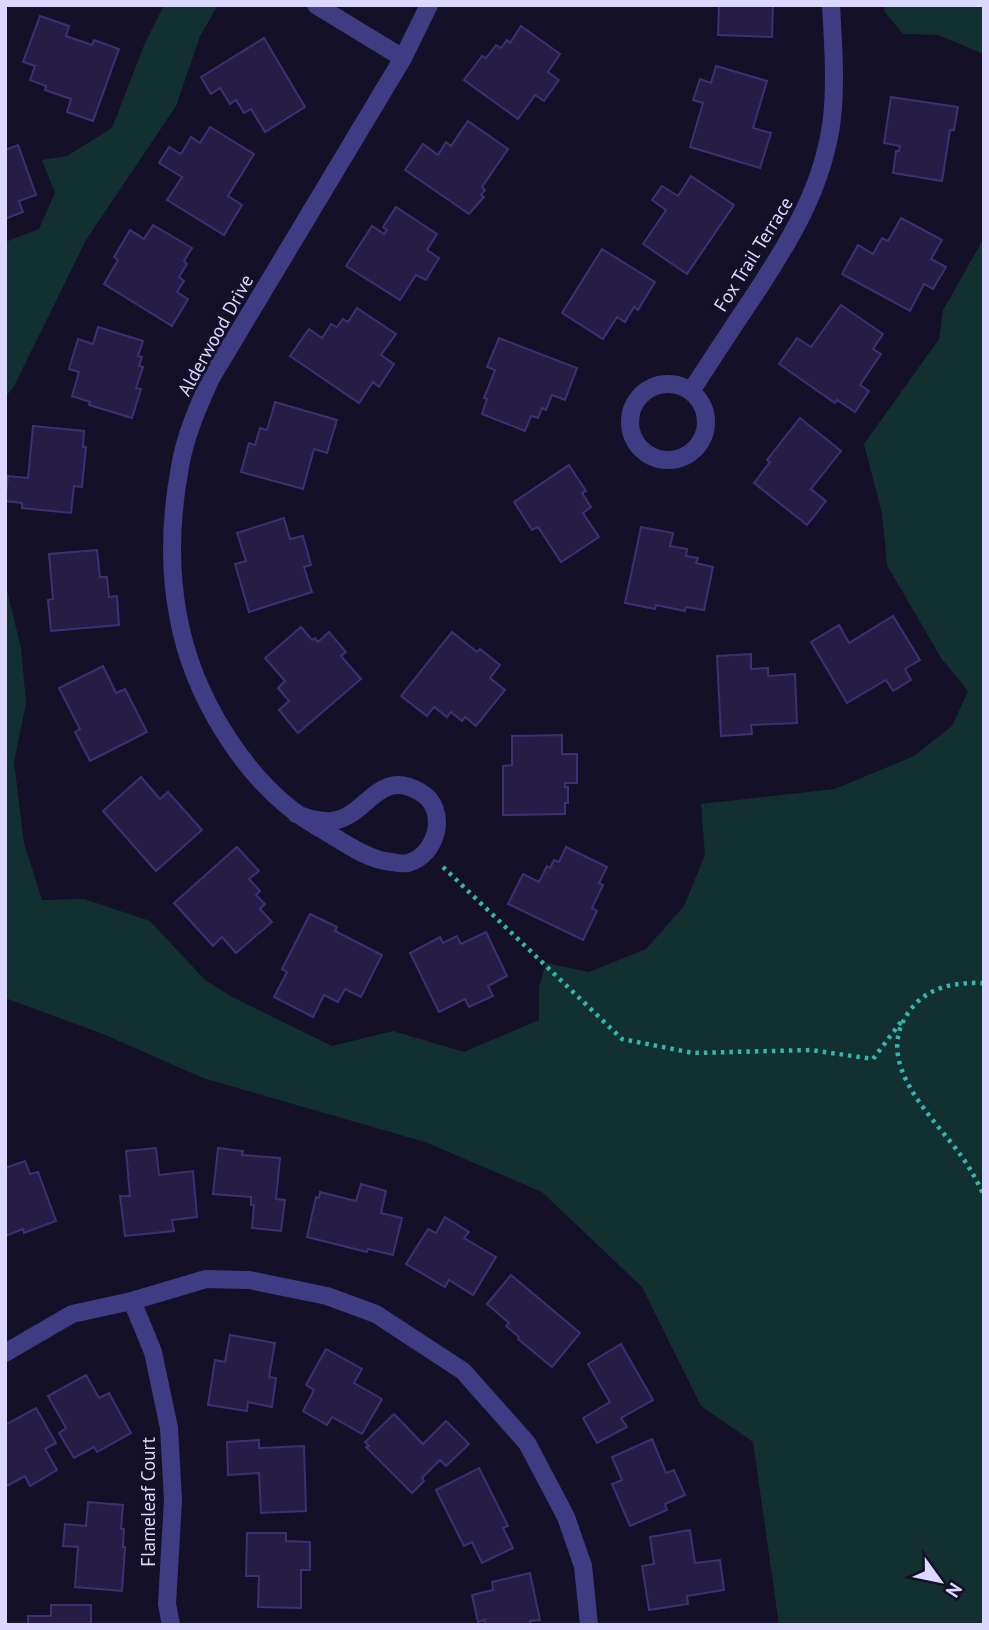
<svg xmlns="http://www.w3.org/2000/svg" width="989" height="1630" viewBox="0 0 989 1630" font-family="'PT Sans',sans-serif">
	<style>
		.green { fill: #133030 }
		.building { fill: #261d47; stroke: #3e2f73; stroke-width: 2 }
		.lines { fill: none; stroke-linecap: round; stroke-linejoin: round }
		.path { stroke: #33b6b0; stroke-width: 4.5; stroke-dasharray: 3.5 5; stroke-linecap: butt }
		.minor { stroke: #403c84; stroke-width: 18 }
		.labels { text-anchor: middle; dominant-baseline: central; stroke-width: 6; stroke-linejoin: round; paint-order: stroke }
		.street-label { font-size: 19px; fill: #dcd7fe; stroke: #141027 }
	</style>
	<rect width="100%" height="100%" fill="#141027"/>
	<g class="green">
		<path d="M164,5H218L200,36L176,106L86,240L13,388L5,397V242L39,229L55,193L42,160L67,156L112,128L145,43Z"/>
		<path d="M885,5H984V54L938,35L903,34L884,11Z"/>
		<path d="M984,238V1625H779L753,1442L701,1406L642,1287L542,1192L425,1142L203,1078L103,1034L5,998V582L21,648L26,703L14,762L24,843L42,900L84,899L150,921L205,980L234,998L332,1046L393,1031L464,1052L539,1020V987L546,963L589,972L646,949L684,906L705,855L701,804L835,789L914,756L952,726L968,691L941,658L887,565L882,513L864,444L939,339L943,310Z"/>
	</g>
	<g class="building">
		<path d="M719,5H773L772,37L718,35Z"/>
		<path d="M40,16L69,26L66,36L92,45L94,40L119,49L93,121L67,112L71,99L45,90L46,86L30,80L35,66L23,62Z"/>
		<path d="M521,26L560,54L548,72L559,80L544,101L535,95L518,119L464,80L482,56L486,58L496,45L501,48L507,40L510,43Z"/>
		<path d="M264,38L305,107L265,132L251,109L244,113L236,100L230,104L220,88L211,94L201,77Z"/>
		<path d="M716,66L767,81L753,128L771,133L760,168L690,147L703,103L693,100L700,79L711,83Z"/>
		<path d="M891,97L958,107L954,130H950L942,181L893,173L896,151H899L900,146L884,143Z"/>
		<path d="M468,121L508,149L482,187L485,190L481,195L484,197L469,214L405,170L423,144L438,155L446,142L451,146Z"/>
		<path d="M210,127L254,154L228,196L242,205L224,235L167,200L182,177L159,163L169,147L181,154L191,137L200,143Z"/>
		<path d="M18,145L36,195L19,201L23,212L5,219V150Z"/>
		<path d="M691,176L734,205L687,274L643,244L666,210L652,200L662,186L678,196Z"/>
		<path d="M396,207L437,234L427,250L439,258L426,280L416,275L400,300L346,266L372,226L384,234L387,230L383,227Z"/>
		<path d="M901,218L942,240L931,259L946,267L933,289L924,284L910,311L842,274L858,245L873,254L882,238L888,241Z"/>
		<path d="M153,225L192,248L184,261L187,264L179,277L184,281L177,292L188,299L172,326L104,284L118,260L114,257L130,230L144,239Z"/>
		<path d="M602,249L655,282L638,310L634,307L625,322L617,317L603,339L562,313Z"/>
		<path d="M841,305L883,334L873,349L881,354L860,385L869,391L855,412L837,400L835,403L779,364L797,338L811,347Z"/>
		<path d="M357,308L396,334L381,355L394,364L379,387L373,382L359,403L290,356L309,329L322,338L331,324L337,327L343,319L348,322Z"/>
		<path d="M98,327L143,341L138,356L142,357L139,366L143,367L136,388L141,389L132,418L89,405L90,402L72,396L79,372L69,369L78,339L93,344Z"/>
		<path d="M499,338L577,368L565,400L552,395L546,410L542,408L538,418L531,416L525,431L482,414L487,399L484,398L495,370L487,367Z"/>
		<path d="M275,402L337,420L327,453L314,449L303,489L241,472L249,443L255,445L260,428L267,430Z"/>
		<path d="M800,418L841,451L811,489L826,501L807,525L754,483L770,462L767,460Z"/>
		<path d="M33,426L84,431L83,447H86L82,487L74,486L71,513L22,508V503L5,501L8,476L28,478Z"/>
		<path d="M569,465L586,491L582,493L591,507L583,513L599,537L561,562L538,527L532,530L514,502Z"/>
		<path d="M284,518L290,539L303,536L311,565L304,567L312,592L249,612L235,564L246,561L237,533Z"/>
		<path d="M641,527L673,533L670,546L687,549L686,556L698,558L696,563L713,567L704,610L686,607L685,611L656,605L655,609L625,603Z"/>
		<path d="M97,550L100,577H107L109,597L117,596L119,625L51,631L48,600L53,599L49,554Z"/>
		<path d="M893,616L920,660L905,669L911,680L893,691L886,680L847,703L811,642L839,625L849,643Z"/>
		<path d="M301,627L312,640L315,638L318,642L329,632L346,652L341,656L361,679L298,733L279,710L289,701L278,688L285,681L265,658Z"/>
		<path d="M452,632L477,652L480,649L500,665L490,678L505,690L476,726L465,717L462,721L451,712L447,717L434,707L427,716L401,696Z"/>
		<path d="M751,654V669L768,668V676L795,674L797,723L751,725L752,734L721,736L717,656Z"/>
		<path d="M103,666L116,693L125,689L147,732L90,761L75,732L80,729L59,688Z"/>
		<path d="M562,735V754H577V783H565V787H568V803H565V814L503,815V766L512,765V736Z"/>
		<path d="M141,777L160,799L168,792L202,830L156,871L103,811Z"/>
		<path d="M237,847L259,871L249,879L260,891L256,895L265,904L260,909L272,922L236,953L222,937L213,946L174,903Z"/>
		<path d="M566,847L607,867L599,883L603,885L592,908L597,911L583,940L508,904L523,874L539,882L547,866L550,868L554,860L559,862Z"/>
		<path d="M310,914L337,927L335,931L382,955L361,997L345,989L338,1002L324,995L313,1017L274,997L287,972L282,969Z"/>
		<path d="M486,932L507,976L488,986L493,996L469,1007L465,999L439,1012L410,953L440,937L443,943L457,936L461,944Z"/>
		<path d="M156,1148L159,1175L193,1171L197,1217L172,1220L174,1231L125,1236L120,1196H130L126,1151Z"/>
		<path d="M218,1148L243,1151L242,1155L280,1158L276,1199L285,1200L281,1231L252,1228L254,1205H251V1197L213,1194Z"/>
		<path d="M25,1161L30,1174L38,1172L56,1221L24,1233L23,1229L5,1236V1168Z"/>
		<path d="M361,1184L386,1191L381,1213L402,1218L393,1255L368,1249L367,1252L307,1237L316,1197L319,1198L320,1192L356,1201Z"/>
		<path d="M445,1217L469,1232L464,1238L496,1257L473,1295L449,1280L445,1287L406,1264L428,1229L436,1233Z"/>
		<path d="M511,1275L580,1333L552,1367L518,1339L519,1337L506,1326L509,1323L487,1304Z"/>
		<path d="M230,1335L275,1343L269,1377L276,1378L272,1407L248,1402L247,1411L208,1405L215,1360L225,1362Z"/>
		<path d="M621,1344L653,1400L621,1418L627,1427L597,1443L583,1418L610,1402L588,1364Z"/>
		<path d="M326,1349L362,1369L354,1383L382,1399L362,1434L332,1417L327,1425L303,1411L314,1390L306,1385Z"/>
		<path d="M86,1375L99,1398L109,1393L131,1433L97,1452L94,1447L74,1458L59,1433L66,1428L48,1396Z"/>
		<path d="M36,1408L56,1443L45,1449L57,1470L30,1486L25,1476L5,1487V1425Z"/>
		<path d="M394,1414L423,1444L446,1421L469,1444L446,1466L440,1460L422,1478L424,1481L412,1493L366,1447L369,1446L365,1442Z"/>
		<path d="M652,1439L666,1473L674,1470L685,1495L665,1504L667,1510L630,1526L612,1484L622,1480L612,1457Z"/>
		<path d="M259,1440V1448L304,1446L306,1511L261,1513L259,1473L228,1475L227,1442Z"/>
		<path d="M479,1468L508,1526L503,1528L513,1548L482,1563L472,1542L464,1546L436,1490Z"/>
		<path d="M88,1502L123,1505L121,1529H124L123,1547H125L122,1591L75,1587L78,1547L63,1546L65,1524L86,1526Z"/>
		<path d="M690,1530L695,1563L720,1560L724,1590L687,1596L688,1604L649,1610L642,1566L654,1564L650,1537Z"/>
		<path d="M247,1533H286V1541L310,1542V1570H301V1608L258,1607L259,1576H246Z"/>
		<path d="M530,1573L540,1620L530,1621L531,1625H486L485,1620L478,1622L472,1595L493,1590L492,1582Z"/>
		<path d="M51,1605H91V1625H28V1616H51Z"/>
	</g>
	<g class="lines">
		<g class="path">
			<path d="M443,867L622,1039L693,1053L811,1050L873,1059L904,1018"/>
			<path d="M984,983C956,982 929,986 911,1009C869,1062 934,1117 962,1157C971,1169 977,1182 984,1195"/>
		</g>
		<g class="minor">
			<path d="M316,5L403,58"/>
			<circle cx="668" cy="422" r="38"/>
			<path d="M691,391C712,359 732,328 753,297C790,241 824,186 832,118C836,80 833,43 831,5"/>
			<path d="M296,814C308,818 319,822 332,821C367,817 378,767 420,792C449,808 438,855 408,863C403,864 397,863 392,862C366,860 339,839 316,826C246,785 192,695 178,615C169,567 171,515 180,467C185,436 198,407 211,378L403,58L429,5"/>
			<path d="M132,1301L153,1352L169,1428L173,1500L167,1604L171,1625"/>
			<path d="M5,1353L72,1314L132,1301L206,1279L249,1280L327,1296L376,1314L463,1371L527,1443L566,1517L583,1566L589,1625"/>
		</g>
	</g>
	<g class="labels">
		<g class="street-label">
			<text transform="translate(753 254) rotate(-58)">Fox Trail Terrace</text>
			<text transform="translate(215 335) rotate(-61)">Alderwood Drive</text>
			<text transform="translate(148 1502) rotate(-90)">Flameleaf Court</text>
		</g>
	</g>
	<rect width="989" height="1630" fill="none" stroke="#dcd7fe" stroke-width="14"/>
	<g transform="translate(940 1581) rotate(123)" stroke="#141027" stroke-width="5" paint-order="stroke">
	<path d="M0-5L12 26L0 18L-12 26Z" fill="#dcd7fe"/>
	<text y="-10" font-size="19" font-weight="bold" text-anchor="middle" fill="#dcd7fe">N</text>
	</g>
</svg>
